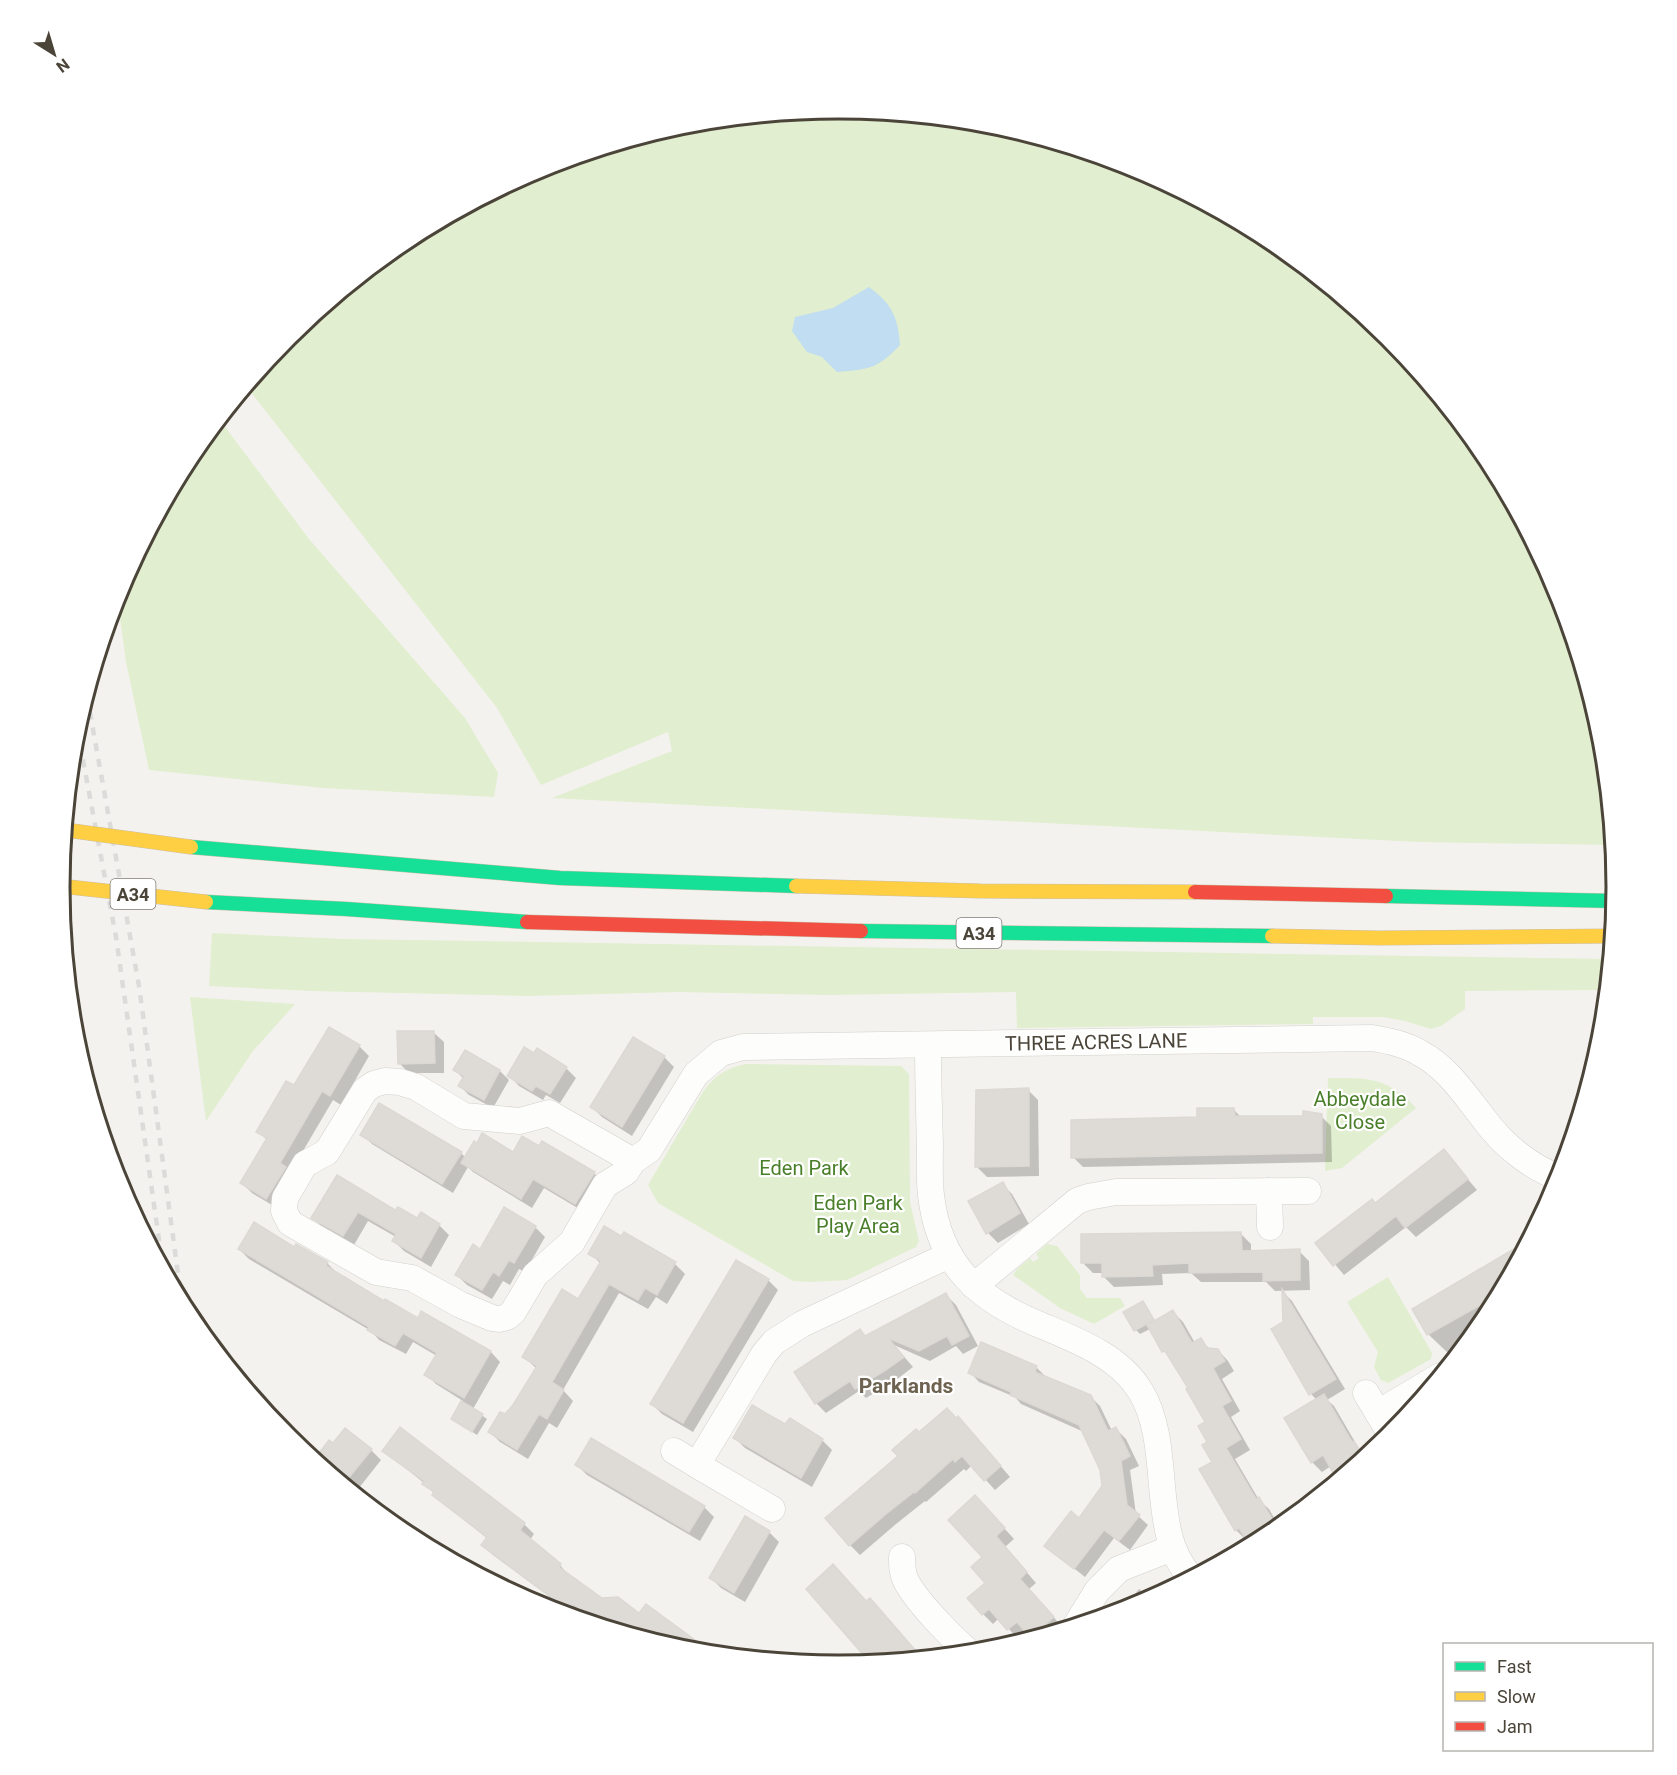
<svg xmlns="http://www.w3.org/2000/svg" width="1677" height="1775" viewBox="0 0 1677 1775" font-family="Roboto,sans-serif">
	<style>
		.green { fill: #e1eecf }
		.water { fill: #c0ddf1 }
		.shadow { fill: #0003 }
		.building { fill: #dedbd6; stroke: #dcd9d4; stroke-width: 1.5 }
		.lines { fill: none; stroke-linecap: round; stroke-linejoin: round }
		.street-casing { stroke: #d2d0cb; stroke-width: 27 }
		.fast-casing { stroke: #ccbfa9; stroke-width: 15 }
		.slow-casing { stroke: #ccbfa9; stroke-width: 15 }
		.jam-casing { stroke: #ccbfa9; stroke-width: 15 }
		.street { stroke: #fdfdfc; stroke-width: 26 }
		.fast { stroke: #16e098; stroke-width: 14 }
		.slow { stroke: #ffcf43; stroke-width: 14 }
		.jam { stroke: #f24e42; stroke-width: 14 }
		.rail { stroke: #dbdbda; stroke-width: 4.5; stroke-dasharray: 8 8; stroke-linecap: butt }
		.slow-bridge-casing { stroke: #ccbfa9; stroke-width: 15; stroke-linecap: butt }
		.slow-bridge { stroke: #ffcf43; stroke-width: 14 }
		.labels { text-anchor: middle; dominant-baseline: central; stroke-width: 4.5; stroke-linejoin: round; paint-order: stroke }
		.shield { fill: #fff; stroke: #817c74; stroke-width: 1.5 }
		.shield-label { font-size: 18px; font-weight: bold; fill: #4b4439 }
		.street-label { font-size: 20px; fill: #4b4439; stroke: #fff }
		.park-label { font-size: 20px; fill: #4a7f2a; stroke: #fff }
		.neighbourhood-label { font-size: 21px; font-weight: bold; fill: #6e6250; stroke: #fff }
		.rim { fill: none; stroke: #4b4439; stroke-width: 3 }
	</style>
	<rect width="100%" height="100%" fill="#f4f2ee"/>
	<g class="green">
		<path d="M839,109L991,124L1137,168L1271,240L1389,337L1486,455L1558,590L1602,736L1613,845L1419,842L552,798L672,751L668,732L541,785L497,708L247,387L288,337L406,240L541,168L687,124Z"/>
		<path d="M220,420L309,539L465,718L498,773L494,797L323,788L149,770L126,662L117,596L191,455Z"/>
		<path d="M212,933L344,939L1610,959L1607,990L1465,991V1009L1441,1026L1431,1029L1405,1021L1383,1017H1313V1024L1017,1028L1016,992L830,995L678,992L528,996L311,991L209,986Z"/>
		<path d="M190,997L295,1004L253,1051L206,1121Z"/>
		<path d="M746,1064L901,1066L909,1074L910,1202L919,1241L916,1247L847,1280L811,1282L793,1281L658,1203L648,1185L701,1095C714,1076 724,1069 746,1064Z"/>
		<path d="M1328,1078C1368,1078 1388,1077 1416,1108L1342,1168L1325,1171Z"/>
		<path d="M1047,1244L1057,1246L1080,1275V1289L1087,1298H1120L1125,1306L1094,1324L1060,1308L1013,1275L1018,1268L1030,1258L1033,1262L1039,1258L1036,1254Z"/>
		<path d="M1388,1277L1432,1353L1431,1359L1388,1383L1381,1380L1374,1367L1378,1352L1347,1302Z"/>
	</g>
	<path class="water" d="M869,287C892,304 898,317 900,345C877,369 870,369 837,372L822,357L807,352L792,331L795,317L833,308Z"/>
	<g class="shadow">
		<path d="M433,1032L444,1042V1073H409L399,1063Z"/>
		<path d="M359,1046L369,1056L341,1105L333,1100L290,1173L277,1208L252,1193L242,1183L267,1140L258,1131L294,1087Z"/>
		<path d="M465,1052L500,1071L509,1080L493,1108L469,1095L460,1086L464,1079L455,1070Z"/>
		<path d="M664,1057L674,1067L632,1136L602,1117L592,1107Z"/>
		<path d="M566,1068L576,1078L560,1103L546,1095L543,1100L519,1086L509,1075Z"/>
		<path d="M1028,1090L1038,1100L1039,1176L987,1177L977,1167Z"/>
		<path d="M1234,1110L1242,1118L1321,1116L1331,1126L1332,1162L1083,1167L1073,1157Z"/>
		<path d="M362,1134L461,1153L466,1158L514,1154L594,1173L604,1183L586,1213L544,1188L532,1208L473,1172L468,1167L453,1193L372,1144Z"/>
		<path d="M1444,1151L1477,1190L1416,1237L1406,1227L1344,1275L1317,1243L1375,1204Z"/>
		<path d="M337,1177L396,1212L418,1220L439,1225L449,1235L431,1267L404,1251L394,1241L396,1237L368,1221L354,1245L323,1228L313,1217Z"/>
		<path d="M1002,1184L1012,1194L1029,1224L998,1243L988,1233L970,1202Z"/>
		<path d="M535,1227L545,1237L525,1272L519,1269L510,1285L503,1281L492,1299L467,1285L457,1275L481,1251Z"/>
		<path d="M1241,1234L1251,1244V1252L1299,1251L1309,1261L1310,1290L1275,1291L1266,1282H1201L1191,1273L1162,1274L1163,1285L1114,1287L1104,1277V1273H1093L1083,1263Z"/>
		<path d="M622,1238L675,1264L685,1274L667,1304L656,1297L648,1309L619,1293L563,1390L573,1401L557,1428L549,1423L528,1459L500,1442L490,1432L505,1416L537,1369L524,1357L579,1301L601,1264L590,1253Z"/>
		<path d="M1527,1242L1486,1320L1466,1344L1449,1354L1428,1334Z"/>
		<path d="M239,1249H295L327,1263L337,1273L385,1303L491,1352L500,1362L473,1409L487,1419L477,1435L453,1419L463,1401L436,1384L426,1374L437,1356L413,1342L406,1354L379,1340L371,1331L249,1259Z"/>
		<path d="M768,1280L778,1290L693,1432L662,1414L652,1404Z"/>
		<path d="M1283,1292L1292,1301L1345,1389L1327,1400L1334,1406L1358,1447L1366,1457L1339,1479L1331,1466L1322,1472L1312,1462L1317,1400L1311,1394L1284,1323Z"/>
		<path d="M946,1295L956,1305L978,1346L963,1354L956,1346L930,1361L894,1345L913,1367L896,1380L866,1398L859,1391L826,1413L816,1403L860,1331L866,1337Z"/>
		<path d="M1142,1303L1155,1322L1173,1312L1183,1322L1195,1343L1200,1340L1210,1349L1218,1350L1228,1361L1234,1371L1222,1379L1240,1411L1231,1417L1250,1450L1235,1459L1259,1500L1269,1509L1280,1528L1251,1545L1248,1539L1246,1540L1236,1530L1214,1462L1207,1422L1190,1389L1150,1329L1140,1334L1136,1330Z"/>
		<path d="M1036,1367L1046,1377L1090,1396L1100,1406L1112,1431L1116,1429L1126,1439L1139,1466L1130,1470L1136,1514L1148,1525L1130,1550L1114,1538L1085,1577L1046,1546L1079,1520L1104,1487L1102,1470L1084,1432L1021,1404L1015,1397L979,1382L970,1372Z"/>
		<path d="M957,1419L968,1428L1010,1477L995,1490L972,1465L966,1471L964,1469L926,1502L925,1501L896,1524L860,1555L850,1545L900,1457Z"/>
		<path d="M786,1426L822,1440L832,1450L812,1487L745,1448L735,1438Z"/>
		<path d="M333,1445L371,1450L381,1460L355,1493L311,1457L313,1454L317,1458Z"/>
		<path d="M384,1451L524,1524L534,1534L530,1540L560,1565L569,1576L602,1600L640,1615L686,1651L604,1626L585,1614L581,1619L578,1618L493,1555L483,1545L488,1539L444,1504L424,1483Z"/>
		<path d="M577,1465L704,1507L714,1517L700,1541L587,1475Z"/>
		<path d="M985,1507L1014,1539L1005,1547L1036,1583L1029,1589L1063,1628L1061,1630L1033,1638L1027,1632L1018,1639L999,1618L993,1624L983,1614L987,1583L984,1557Z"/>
		<path d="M769,1532L779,1542L745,1602L721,1588L711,1578Z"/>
		<path d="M808,1589L867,1603L870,1600L922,1658L873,1663Z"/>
		<path d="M1139,1589L1152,1599L1136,1607L1122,1611Z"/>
		<path d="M739,1650L745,1657L721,1654Z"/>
	</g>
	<g class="building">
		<path d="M329,1027L360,1045L330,1096L322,1091L280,1163L286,1167L266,1199L240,1183L267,1138L256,1132L286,1081L294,1085Z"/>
		<path d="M397,1031H434L435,1063L398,1064Z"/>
		<path d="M633,1037L665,1056L622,1127L590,1107Z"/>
		<path d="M524,1047L534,1053L537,1048L567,1067L550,1094L536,1086L532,1091L507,1076Z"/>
		<path d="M465,1050L500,1070L484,1100L458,1086L464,1076L453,1070Z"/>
		<path d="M1029,1088V1166L975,1167L976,1090Z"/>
		<path d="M379,1103L462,1152L442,1184L360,1135Z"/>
		<path d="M1197,1108H1234L1235,1116H1303V1111L1322,1114V1153L1071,1158V1120L1197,1117Z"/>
		<path d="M482,1133L513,1152L522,1136L539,1146L542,1141L595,1172L575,1204L533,1179L521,1199L461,1163L474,1141L477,1143Z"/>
		<path d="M1444,1149L1468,1179L1405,1228L1396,1216L1333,1266L1315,1243L1372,1199L1375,1203Z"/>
		<path d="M337,1175L395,1210L398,1207L417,1218L421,1212L440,1224L421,1258L392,1241L396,1234L358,1212L343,1236L311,1218Z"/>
		<path d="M1003,1182L1020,1213L986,1234L968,1201Z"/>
		<path d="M504,1207L536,1226L514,1263L509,1260L499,1276L493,1272L482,1290L455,1275L473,1244L480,1249Z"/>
		<path d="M254,1222L294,1247L296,1244L328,1262L326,1265L328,1267L384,1301L385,1299L418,1318L421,1311L491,1351L464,1398L424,1375L437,1353L403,1333L395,1346L392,1344L367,1330L369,1327L238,1249Z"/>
		<path d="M604,1226L621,1236L624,1232L676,1262L657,1295L645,1288L638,1300L609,1284L552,1382L564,1390L547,1419L539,1414L517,1450L488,1432L500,1412L505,1414L513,1405L537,1366L522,1357L562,1289L578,1299L601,1261L588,1254Z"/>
		<path d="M1241,1232L1242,1251L1300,1249V1280L1263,1281V1272L1189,1273V1263L1152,1265L1153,1276L1102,1277V1263H1081V1234Z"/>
		<path d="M1529,1240L1500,1294L1427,1335L1412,1309Z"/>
		<path d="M736,1260L769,1279L683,1423L650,1404Z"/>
		<path d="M1282,1289L1336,1379L1309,1395L1271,1329L1283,1322Z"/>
		<path d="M946,1293L969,1336L952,1345L947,1336L919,1351L888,1338L904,1357L886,1370L855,1389L850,1381L815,1404L794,1372L860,1329L865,1336Z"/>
		<path d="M1143,1301L1154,1320L1134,1331L1123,1312Z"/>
		<path d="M1173,1310L1192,1343L1201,1338L1207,1348L1218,1349L1225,1361L1213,1368L1231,1401L1222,1406L1241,1439L1226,1448L1256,1499L1259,1497L1278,1529L1250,1546L1239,1528L1235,1531L1199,1469L1212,1462L1202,1445L1207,1442L1198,1426L1205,1422L1186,1389L1188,1388L1165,1351L1162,1352L1147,1325Z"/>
		<path d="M981,1342L1037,1366L1035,1372L1091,1395L1108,1431L1116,1427L1130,1456L1121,1461L1127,1505L1140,1515L1119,1541L1104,1530L1074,1569L1044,1546L1071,1511L1079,1518L1102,1486L1100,1470L1079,1425L1010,1395L1011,1392L968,1373Z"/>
		<path d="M1324,1394L1352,1442L1354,1441L1364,1458L1337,1480L1323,1455L1311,1463L1284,1418Z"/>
		<path d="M461,1401L483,1414L472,1432L451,1419Z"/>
		<path d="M752,1405L785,1424L790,1418L823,1439L801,1478L733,1438Z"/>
		<path d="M947,1408L956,1418L958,1416L1001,1466L984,1481L962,1456L955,1462L953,1459L915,1493L914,1492L886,1514L849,1546L825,1518L898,1456L892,1450L916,1429L919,1432Z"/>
		<path d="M400,1427L525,1523L520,1530L561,1564L559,1567L602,1598L618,1597L639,1613L646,1604L714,1654L686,1651L602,1625L574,1605L570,1611L481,1545L487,1537L432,1495L434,1492L422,1484L424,1481L382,1451Z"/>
		<path d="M345,1428L372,1449L347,1480L316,1457L329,1440L333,1443Z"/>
		<path d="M591,1438L705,1506L689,1532L575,1465Z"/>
		<path d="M975,1495L1005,1528L996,1536L1027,1572L1020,1579L1054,1617L1030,1638L1017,1622L1007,1630L989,1609L982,1615L967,1598L985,1583L971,1567L982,1557L948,1520Z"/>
		<path d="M745,1516L770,1531L734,1593L709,1578Z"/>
		<path d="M833,1564L866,1601L870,1598L922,1658L877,1662L870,1655L866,1658L806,1589Z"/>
	</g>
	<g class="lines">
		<defs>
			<g id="street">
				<path d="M928,1045C928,1078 929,1112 930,1145C930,1161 929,1179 931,1195C939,1267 981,1302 1045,1327C1081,1342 1121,1358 1141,1392C1174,1447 1148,1533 1191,1577"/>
				<path d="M633,1161L549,1113L520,1121L464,1116L416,1087L400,1082L385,1081L374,1084L365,1090L327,1152L305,1164L285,1198L284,1211L290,1223L376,1272L412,1278L461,1305L492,1318L499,1319L507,1317L513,1312L535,1275L572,1242L605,1185L626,1172L633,1161L649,1150L696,1074L721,1053L743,1047L1372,1038C1389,1041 1405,1044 1420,1053C1448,1068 1465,1095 1484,1119C1503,1145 1530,1167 1560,1178"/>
				<path d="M1269,1191L1270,1227"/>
				<path d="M974,1286L1077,1201L1088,1197L1116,1192L1308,1191"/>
				<path d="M1366,1393L1390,1433"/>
				<path d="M1378,1413L1440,1376"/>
				<path d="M674,1451L697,1465"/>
				<path d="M772,1509L697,1465L764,1354L774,1342L802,1324L949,1255"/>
				<path d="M902,1557C902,1566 902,1573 906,1581C917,1602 951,1637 970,1653"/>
				<path d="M1076,1625L1097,1591L1119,1569L1172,1548"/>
			</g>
			<g id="fast">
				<path d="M191,847L560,878L796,886"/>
				<path d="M1386,896L1616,901"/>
				<path d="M206,902L346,909L527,922"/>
				<path d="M861,931L1272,936"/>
			</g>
			<g id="slow">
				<path d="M796,886L981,891L1195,892"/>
				<path d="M1272,936L1380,938L1612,936"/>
			</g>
			<g id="jam">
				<path d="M1195,892L1386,896"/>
				<path d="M527,922L861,931"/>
			</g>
		</defs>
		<use href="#street" class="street-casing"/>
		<use href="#fast" class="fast-casing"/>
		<use href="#slow" class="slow-casing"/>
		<use href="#jam" class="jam-casing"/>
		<use href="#street" class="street"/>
		<use href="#fast" class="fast"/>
		<use href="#slow" class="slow"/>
		<use href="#jam" class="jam"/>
		<g class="rail">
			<path d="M87,696L139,986L182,1303"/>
			<path d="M77,728L116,937L163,1268"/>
		</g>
		<defs>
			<g id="slow-bridge">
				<path d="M66,830L191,847"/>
				<path d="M60,886L206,902"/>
			</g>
		</defs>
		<use href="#slow-bridge" class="slow-bridge-casing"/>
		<use href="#slow-bridge" class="slow-bridge"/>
	</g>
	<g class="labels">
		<g class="shield">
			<rect x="110.5" y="879" width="45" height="30" rx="4.5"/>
			<rect x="956.5" y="918" width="45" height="30" rx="4.5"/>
		</g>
		<g class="shield-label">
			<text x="133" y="894">A34</text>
			<text x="979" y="933">A34</text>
		</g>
		<g class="street-label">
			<text transform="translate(1096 1042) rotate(-1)">THREE ACRES LANE</text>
		</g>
		<g class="park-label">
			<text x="1360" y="1099">Abbeydale<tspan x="1360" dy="23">Close</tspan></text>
			<text x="804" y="1168">Eden Park</text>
			<text x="858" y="1203">Eden Park<tspan x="858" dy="23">Play Area</tspan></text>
		</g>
		<g class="neighbourhood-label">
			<text x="906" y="1386">Parklands</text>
		</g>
	</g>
	<path d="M0 0H1677V1775H0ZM70 887a768 768 0 1 1 1536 0a768 768 0 1 1-1536 0Z" fill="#fff" fill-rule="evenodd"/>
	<path class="rim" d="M70 887a768 768 0 1 1 1536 0a768 768 0 1 1-1536 0Z"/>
	<rect x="1443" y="1643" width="210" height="108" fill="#ffffff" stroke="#b7b4b0" stroke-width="1.5"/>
	<rect x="1455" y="1662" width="30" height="9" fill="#16e098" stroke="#b7b4b0" stroke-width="1.5"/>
	<text x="1497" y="1673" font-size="18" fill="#4b4439">Fast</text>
	<rect x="1455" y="1692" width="30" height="9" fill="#ffcf43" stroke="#b7b4b0" stroke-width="1.5"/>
	<text x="1497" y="1703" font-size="18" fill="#4b4439">Slow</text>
	<rect x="1455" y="1722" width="30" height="9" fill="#f24e42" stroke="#b7b4b0" stroke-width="1.5"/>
	<text x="1497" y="1733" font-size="18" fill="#4b4439">Jam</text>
	<g transform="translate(54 54) rotate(143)" stroke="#ffffff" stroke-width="4.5" paint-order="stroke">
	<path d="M0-4.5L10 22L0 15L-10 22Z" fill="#4b4439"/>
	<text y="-9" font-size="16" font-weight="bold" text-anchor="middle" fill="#4b4439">N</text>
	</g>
</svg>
